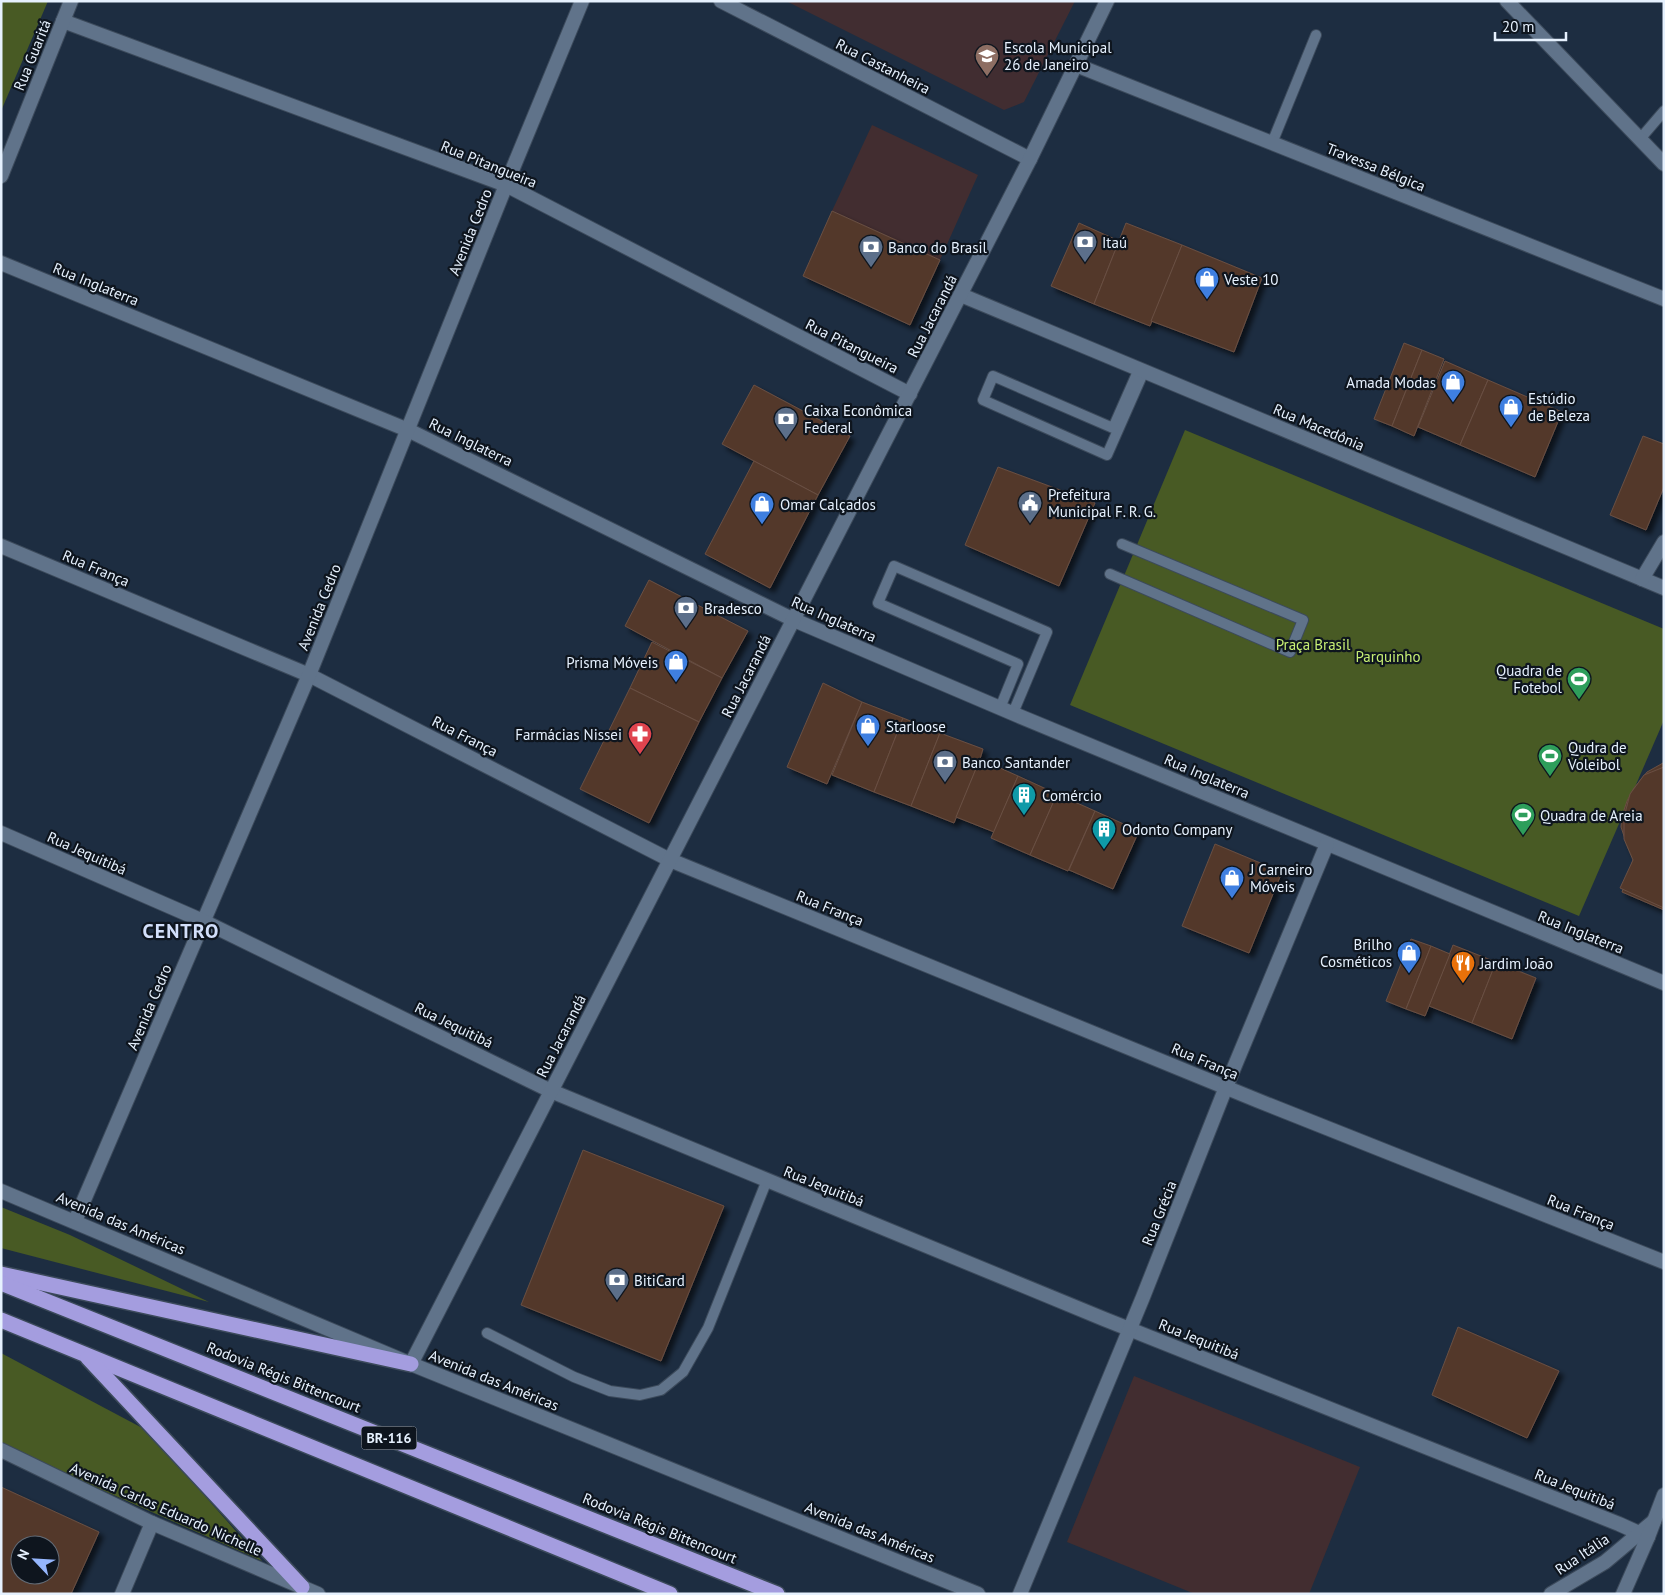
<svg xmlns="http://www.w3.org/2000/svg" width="1665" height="1595" viewBox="0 0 1665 1595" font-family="'PT Sans',sans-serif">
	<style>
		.commercial { fill: #422d30 }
		.education { fill: #412d31 }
		.green { fill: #485a24 }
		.building { fill: #53392c; stroke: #6a4f42; fill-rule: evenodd; filter: url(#shadow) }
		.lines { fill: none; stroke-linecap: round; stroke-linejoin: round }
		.service-casing { stroke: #3c4a5b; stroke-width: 12 }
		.minor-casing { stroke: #3c4a5b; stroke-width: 16 }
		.tertiary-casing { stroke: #3c4a5b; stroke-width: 16 }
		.secondary-casing { stroke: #3c4a5b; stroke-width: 16 }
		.motorway-casing { stroke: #3c4a5b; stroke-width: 18 }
		.service { stroke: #60738a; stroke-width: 10 }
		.minor { stroke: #60738a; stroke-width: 14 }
		.tertiary { stroke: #60738a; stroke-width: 14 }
		.secondary { stroke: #60738a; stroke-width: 14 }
		.motorway { stroke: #a49ddf; stroke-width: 15 }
		.labels { text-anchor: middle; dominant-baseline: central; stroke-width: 4.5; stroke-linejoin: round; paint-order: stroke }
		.shield { fill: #0e151e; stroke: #a5afbb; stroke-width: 1 }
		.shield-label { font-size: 14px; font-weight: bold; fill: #e6f1fe }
		.poi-label { font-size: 15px; fill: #e6f1fe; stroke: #0e151e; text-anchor: start }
		.street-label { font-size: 15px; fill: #e6f1fe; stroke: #0e151e }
		.park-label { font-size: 15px; fill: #c7ef74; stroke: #0e151e }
		.district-label { font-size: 20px; font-weight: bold; letter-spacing: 1px; fill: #d2dffa; stroke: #0e151e }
	</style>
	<defs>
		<filter id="shadow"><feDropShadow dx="4.5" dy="4.5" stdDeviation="2.5" flood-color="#0009"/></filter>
	</defs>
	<rect width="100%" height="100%" fill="#1d2d41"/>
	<g class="commercial">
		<path d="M872,125L978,175L940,260L832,211Z"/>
		<path d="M1134,1376L1360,1467L1309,1594H1195L1067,1542Z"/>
	</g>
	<path class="education" d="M786,1H1075L1024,102L1004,110Z"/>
	<g class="green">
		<path d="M1,1H48L1,111Z"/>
		<path d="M1185,430L1664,629V720L1579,916L1070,705Z"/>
		<path d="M1,1207L70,1235L209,1302L1,1248Z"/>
		<path d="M1,1353L148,1431L262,1561L1,1445Z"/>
	</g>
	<g class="building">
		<path d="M832,211L940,260L910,325L803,276Z"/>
		<path d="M1079,223L1119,241L1094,304L1051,286Z"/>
		<path d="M1126,223L1182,245L1150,326L1094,304Z"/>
		<path d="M1182,245L1262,278L1234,352L1151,321Z"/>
		<path d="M1404,343L1422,350L1392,426L1374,419Z"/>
		<path d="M1422,350L1444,359L1414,436L1392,426Z"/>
		<path d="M1445,361L1488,380L1460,445L1418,427Z"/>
		<path d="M1488,380L1562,412L1535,477L1460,445Z"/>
		<path d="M754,385L850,436L818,495L722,444Z"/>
		<path d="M1643,436L1664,444V487L1646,530L1610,515Z"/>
		<path d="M754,461L818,495L770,588L705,554Z"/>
		<path d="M998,467L1095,503L1059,586L965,545Z"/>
		<path d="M649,580L748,631L722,678L625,626Z"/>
		<path d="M652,642L722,678L699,722L630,688Z"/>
		<path d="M823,683L862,702L827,784L787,767Z"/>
		<path d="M630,688L699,722L649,823L580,789Z"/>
		<path d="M862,702L903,718L874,792L832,775Z"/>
		<path d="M903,718L940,733L911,806L874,792Z"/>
		<path d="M940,733L983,749L980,759L954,823L911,806Z"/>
		<path d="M980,759L1018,776L994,832L956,817Z"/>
		<path d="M1663,763H1664V910L1622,892L1634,857L1628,848L1621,827L1622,816L1627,801L1634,788L1647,772Z"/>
		<path d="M1664,767V908L1620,888L1633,860L1624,839V817L1630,794L1644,775Z"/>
		<path d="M1018,776L1057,794L1030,855L991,838Z"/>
		<path d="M1057,794L1095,811L1068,871L1030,855Z"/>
		<path d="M1095,811L1139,831L1113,889L1069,870Z"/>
		<path d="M1215,844L1282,872L1249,953L1182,926Z"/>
		<path d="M1411,939L1431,946L1406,1009L1386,1001Z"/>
		<path d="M1453,945L1496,962L1472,1023L1429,1006Z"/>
		<path d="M1431,946L1450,954L1425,1016L1406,1009Z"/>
		<path d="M1496,962L1536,978L1512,1039L1472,1023Z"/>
		<path d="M583,1150L724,1206L661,1361L521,1305Z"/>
		<path d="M1458,1327L1559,1371L1527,1438L1432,1395Z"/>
		<path d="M1,1487L99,1532L71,1594H1ZM20,1545H50V1575H20Z"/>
	</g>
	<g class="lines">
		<defs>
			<g id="service">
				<path d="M1640,139L1664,111"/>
				<path d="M1272,143L1316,35"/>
				<path d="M1139,369L1113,428L993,376L983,400L1107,455L1144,371"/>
				<path d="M1110,574L1290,652L1303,620L1122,544"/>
				<path d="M1000,708L1018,664L878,603L894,566L1047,632L1013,713"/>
				<path d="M487,1333L574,1377L610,1391L640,1395L661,1390L683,1372L708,1328L767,1180"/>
			</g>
			<g id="minor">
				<path d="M721,1L1030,159"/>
				<path d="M63,21L506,185L910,394"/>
				<path d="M1076,65L1664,299"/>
				<path d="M1,176L71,1"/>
				<path d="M1,263L408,430L794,620L1019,716L1664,983"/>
				<path d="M961,295L1664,588"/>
				<path d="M1,546L309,675L670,860L1259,1101L1664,1262"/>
				<path d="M1642,579L1664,542"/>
				<path d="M551,1091L1104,1319L1619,1524L1648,1537"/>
				<path d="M75,1221L309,675L506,185L582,1"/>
				<path d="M122,1594L152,1523"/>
				<path d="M1020,1594L1143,1297L1226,1087L1327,844"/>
				<path d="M1551,1594L1605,1562L1654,1521"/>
				<path d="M1623,1594L1648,1537L1664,1495"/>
			</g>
			<g id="tertiary">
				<path d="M1,833L203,921L551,1091"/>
				<path d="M411,1364L1030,159L1107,1"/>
			</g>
			<g id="secondary">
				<path d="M1507,1L1664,164"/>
				<path d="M1,1191L411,1364L978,1594"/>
				<path d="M1,1450L152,1523L318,1594"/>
			</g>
			<g id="motorway">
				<path d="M1,1274L411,1364"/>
				<path d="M1,1283L777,1594"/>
				<path d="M1,1320L670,1594"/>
				<path d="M88,1358L302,1587"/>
			</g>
		</defs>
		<use href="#service" class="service-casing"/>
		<use href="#minor" class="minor-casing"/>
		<use href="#tertiary" class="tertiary-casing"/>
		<use href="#secondary" class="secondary-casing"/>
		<use href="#motorway" class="motorway-casing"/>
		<use href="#service" class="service"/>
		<use href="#minor" class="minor"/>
		<use href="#tertiary" class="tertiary"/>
		<use href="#secondary" class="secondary"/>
		<use href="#motorway" class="motorway"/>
	</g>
	<defs>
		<symbol id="school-pin" viewBox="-11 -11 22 30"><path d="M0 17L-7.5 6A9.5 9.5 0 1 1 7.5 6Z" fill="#8d6e63" stroke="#0e151e"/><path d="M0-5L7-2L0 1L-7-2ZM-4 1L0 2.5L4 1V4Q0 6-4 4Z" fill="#fff"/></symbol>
		<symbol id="bank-pin" viewBox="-11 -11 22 30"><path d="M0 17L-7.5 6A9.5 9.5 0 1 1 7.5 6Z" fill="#5c6f8a" stroke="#0e151e"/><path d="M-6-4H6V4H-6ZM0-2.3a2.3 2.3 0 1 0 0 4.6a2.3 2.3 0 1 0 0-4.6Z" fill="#fff"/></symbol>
		<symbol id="shop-pin" viewBox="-11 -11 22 30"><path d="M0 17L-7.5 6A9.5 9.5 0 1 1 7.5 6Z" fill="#3f7fe0" stroke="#0e151e"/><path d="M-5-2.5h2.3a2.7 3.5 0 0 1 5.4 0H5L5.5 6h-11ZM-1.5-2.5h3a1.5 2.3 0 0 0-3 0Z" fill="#fff"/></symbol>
		<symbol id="civic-pin" viewBox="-11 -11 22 30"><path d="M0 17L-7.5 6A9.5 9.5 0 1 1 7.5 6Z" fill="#5c6f8a" stroke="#0e151e"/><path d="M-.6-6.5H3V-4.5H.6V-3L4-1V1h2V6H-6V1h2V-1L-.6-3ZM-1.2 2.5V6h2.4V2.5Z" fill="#fff"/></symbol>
		<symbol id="stadium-pin" viewBox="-11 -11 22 30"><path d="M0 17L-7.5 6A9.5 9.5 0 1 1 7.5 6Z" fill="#2e9e5b" stroke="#0e151e"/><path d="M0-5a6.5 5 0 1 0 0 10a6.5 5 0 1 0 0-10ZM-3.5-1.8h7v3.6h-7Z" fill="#fff"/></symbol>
		<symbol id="pharmacy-pin" viewBox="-11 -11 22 30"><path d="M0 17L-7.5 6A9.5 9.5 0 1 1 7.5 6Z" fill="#e0444e" stroke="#0e151e"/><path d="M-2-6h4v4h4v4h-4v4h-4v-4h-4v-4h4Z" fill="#fff"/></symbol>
		<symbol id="building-pin" viewBox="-11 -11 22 30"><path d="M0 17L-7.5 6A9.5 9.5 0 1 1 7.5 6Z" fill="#0f9aa8" stroke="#0e151e"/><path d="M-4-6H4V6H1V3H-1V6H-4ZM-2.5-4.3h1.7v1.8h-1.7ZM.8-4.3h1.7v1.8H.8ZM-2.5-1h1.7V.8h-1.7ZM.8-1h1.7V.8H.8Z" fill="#fff"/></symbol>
		<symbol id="restaurant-pin" viewBox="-11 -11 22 30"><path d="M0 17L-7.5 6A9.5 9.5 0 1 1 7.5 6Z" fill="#e8710a" stroke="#0e151e"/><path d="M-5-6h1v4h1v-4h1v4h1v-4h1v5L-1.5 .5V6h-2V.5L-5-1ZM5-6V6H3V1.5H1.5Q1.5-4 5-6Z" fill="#fff"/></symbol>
	</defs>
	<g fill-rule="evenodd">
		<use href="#school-pin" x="973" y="42" width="28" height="38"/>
		<use href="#bank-pin" x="1071" y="228" width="28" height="38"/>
		<use href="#bank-pin" x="857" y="233" width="28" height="38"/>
		<use href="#shop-pin" x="1193" y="265" width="28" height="38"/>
		<use href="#shop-pin" x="1439" y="368" width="28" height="38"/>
		<use href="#shop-pin" x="1497" y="393" width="28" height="38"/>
		<use href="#bank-pin" x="772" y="405" width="28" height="38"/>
		<use href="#civic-pin" x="1016" y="489" width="28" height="38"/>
		<use href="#shop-pin" x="748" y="490" width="28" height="38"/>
		<use href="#bank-pin" x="672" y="594" width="28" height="38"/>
		<use href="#shop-pin" x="662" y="648" width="28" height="38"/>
		<use href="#stadium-pin" x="1565" y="665" width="28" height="38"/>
		<use href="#shop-pin" x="854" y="712" width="28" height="38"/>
		<use href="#pharmacy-pin" x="626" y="720" width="28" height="38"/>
		<use href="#stadium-pin" x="1536" y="742" width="28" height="38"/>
		<use href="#bank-pin" x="931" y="748" width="28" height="38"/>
		<use href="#building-pin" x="1010" y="781" width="28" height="38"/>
		<use href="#stadium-pin" x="1509" y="801" width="28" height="38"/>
		<use href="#building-pin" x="1090" y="815" width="28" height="38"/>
		<use href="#shop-pin" x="1218" y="864" width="28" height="38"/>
		<use href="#shop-pin" x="1395" y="939" width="28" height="38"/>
		<use href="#restaurant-pin" x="1449" y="949" width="28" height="38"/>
		<use href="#bank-pin" x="603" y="1266" width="28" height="38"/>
	</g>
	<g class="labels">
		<rect class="shield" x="361.5" y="1426.5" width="55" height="23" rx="4"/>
		<g class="shield-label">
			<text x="389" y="1438">BR-116</text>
		</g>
		<g class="poi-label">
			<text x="1004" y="47">Escola Municipal<tspan x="1004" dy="17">26 de Janeiro</tspan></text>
			<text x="1102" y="242">Itaú</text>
			<text x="888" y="247">Banco do Brasil</text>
			<text x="1224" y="279">Veste 10</text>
			<text x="1436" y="382" text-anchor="end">Amada Modas</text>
			<text x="1528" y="398">Estúdio<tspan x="1528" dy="17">de Beleza</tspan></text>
			<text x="804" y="410">Caixa Econômica<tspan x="804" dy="17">Federal</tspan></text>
			<text x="1048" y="494">Prefeitura<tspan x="1048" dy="17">Municipal F. R. G.</tspan></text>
			<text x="780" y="504">Omar Calçados</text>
			<text x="704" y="608">Bradesco</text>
			<text x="658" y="662" text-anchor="end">Prisma Móveis</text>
			<text x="1562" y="670" text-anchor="end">Quadra de<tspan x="1562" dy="17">Fotebol</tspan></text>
			<text x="886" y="726">Starloose</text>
			<text x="622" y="734" text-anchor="end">Farmácias Nissei</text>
			<text x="1568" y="747">Qudra de<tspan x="1568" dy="17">Voleibol</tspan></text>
			<text x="962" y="762">Banco Santander</text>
			<text x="1042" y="795">Comércio</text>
			<text x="1540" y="815">Quadra de Areia</text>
			<text x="1122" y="829">Odonto Company</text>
			<text x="1250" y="869">J Carneiro<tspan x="1250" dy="17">Móveis</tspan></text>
			<text x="1392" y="944" text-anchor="end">Brilho<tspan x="1392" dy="17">Cosméticos</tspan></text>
			<text x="1480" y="963">Jardim João</text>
			<text x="634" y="1280">BitiCard</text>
		</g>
		<g class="street-label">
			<text transform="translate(32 55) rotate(-68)">Rua Guaritá</text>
			<text transform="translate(883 66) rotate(27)">Rua Castanheira</text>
			<text transform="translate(489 164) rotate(22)">Rua Pitangueira</text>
			<text transform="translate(1376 167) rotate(22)">Travessa Bélgica</text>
			<text transform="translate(470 232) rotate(-68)">Avenida Cedro</text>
			<text transform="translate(96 284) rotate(22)">Rua Inglaterra</text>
			<text transform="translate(932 316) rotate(-63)">Rua Jacarandá</text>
			<text transform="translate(852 346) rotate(27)">Rua Pitangueira</text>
			<text transform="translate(1319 427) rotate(23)">Rua Macedônia</text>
			<text transform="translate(471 442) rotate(26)">Rua Inglaterra</text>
			<text transform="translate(96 568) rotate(23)">Rua França</text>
			<text transform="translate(319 607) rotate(-68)">Avenida Cedro</text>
			<text transform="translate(834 619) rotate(24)">Rua Inglaterra</text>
			<text transform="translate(746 676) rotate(-63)">Rua Jacarandá</text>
			<text transform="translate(465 736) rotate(27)">Rua França</text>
			<text transform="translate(1207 776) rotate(23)">Rua Inglaterra</text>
			<text transform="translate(87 853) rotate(24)">Rua Jequitibá</text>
			<text transform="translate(830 908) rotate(22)">Rua França</text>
			<text transform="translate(1581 932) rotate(22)">Rua Inglaterra</text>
			<text transform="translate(149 1007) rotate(-67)">Avenida Cedro</text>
			<text transform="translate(454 1025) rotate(26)">Rua Jequitibá</text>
			<text transform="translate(561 1036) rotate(-63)">Rua Jacarandá</text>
			<text transform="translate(1205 1061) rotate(23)">Rua França</text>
			<text transform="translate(824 1186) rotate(22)">Rua Jequitibá</text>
			<text transform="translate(1581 1212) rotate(22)">Rua França</text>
			<text transform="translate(1159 1213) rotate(-68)">Rua Grécia</text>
			<text transform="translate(121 1223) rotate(23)">Avenida das Américas</text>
			<text transform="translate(1199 1339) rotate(22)">Rua Jequitibá</text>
			<text transform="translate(284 1377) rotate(22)">Rodovia Régis Bittencourt</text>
			<text transform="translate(494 1380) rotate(22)">Avenida das Américas</text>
			<text transform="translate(1575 1489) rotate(22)">Rua Jequitibá</text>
			<text transform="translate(166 1509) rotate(24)">Avenida Carlos Eduardo Nichelle</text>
			<text transform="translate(660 1528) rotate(22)">Rodovia Régis Bittencourt</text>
			<text transform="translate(870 1532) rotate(22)">Avenida das Américas</text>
			<text transform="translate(1582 1554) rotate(-34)">Rua Itália</text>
		</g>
		<g class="park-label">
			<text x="1313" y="644">Praça Brasil</text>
			<text x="1388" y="656">Parquinho</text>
		</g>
		<g class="district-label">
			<text x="181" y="931">CENTRO</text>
		</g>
	</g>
	<rect width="1665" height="1595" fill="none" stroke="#e6f1fe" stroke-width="5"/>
	<g transform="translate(35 1560) rotate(295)"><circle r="24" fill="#0e151e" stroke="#646d78"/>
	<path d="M0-4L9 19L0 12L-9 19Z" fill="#95b6fd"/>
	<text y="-8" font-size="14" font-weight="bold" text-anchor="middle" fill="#e6f1fe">N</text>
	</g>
	<path d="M1495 32v8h71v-8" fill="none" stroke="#e6f1fe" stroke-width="2.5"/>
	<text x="1502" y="32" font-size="15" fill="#e6f1fe" stroke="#0e151e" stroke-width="4" paint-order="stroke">20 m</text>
</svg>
